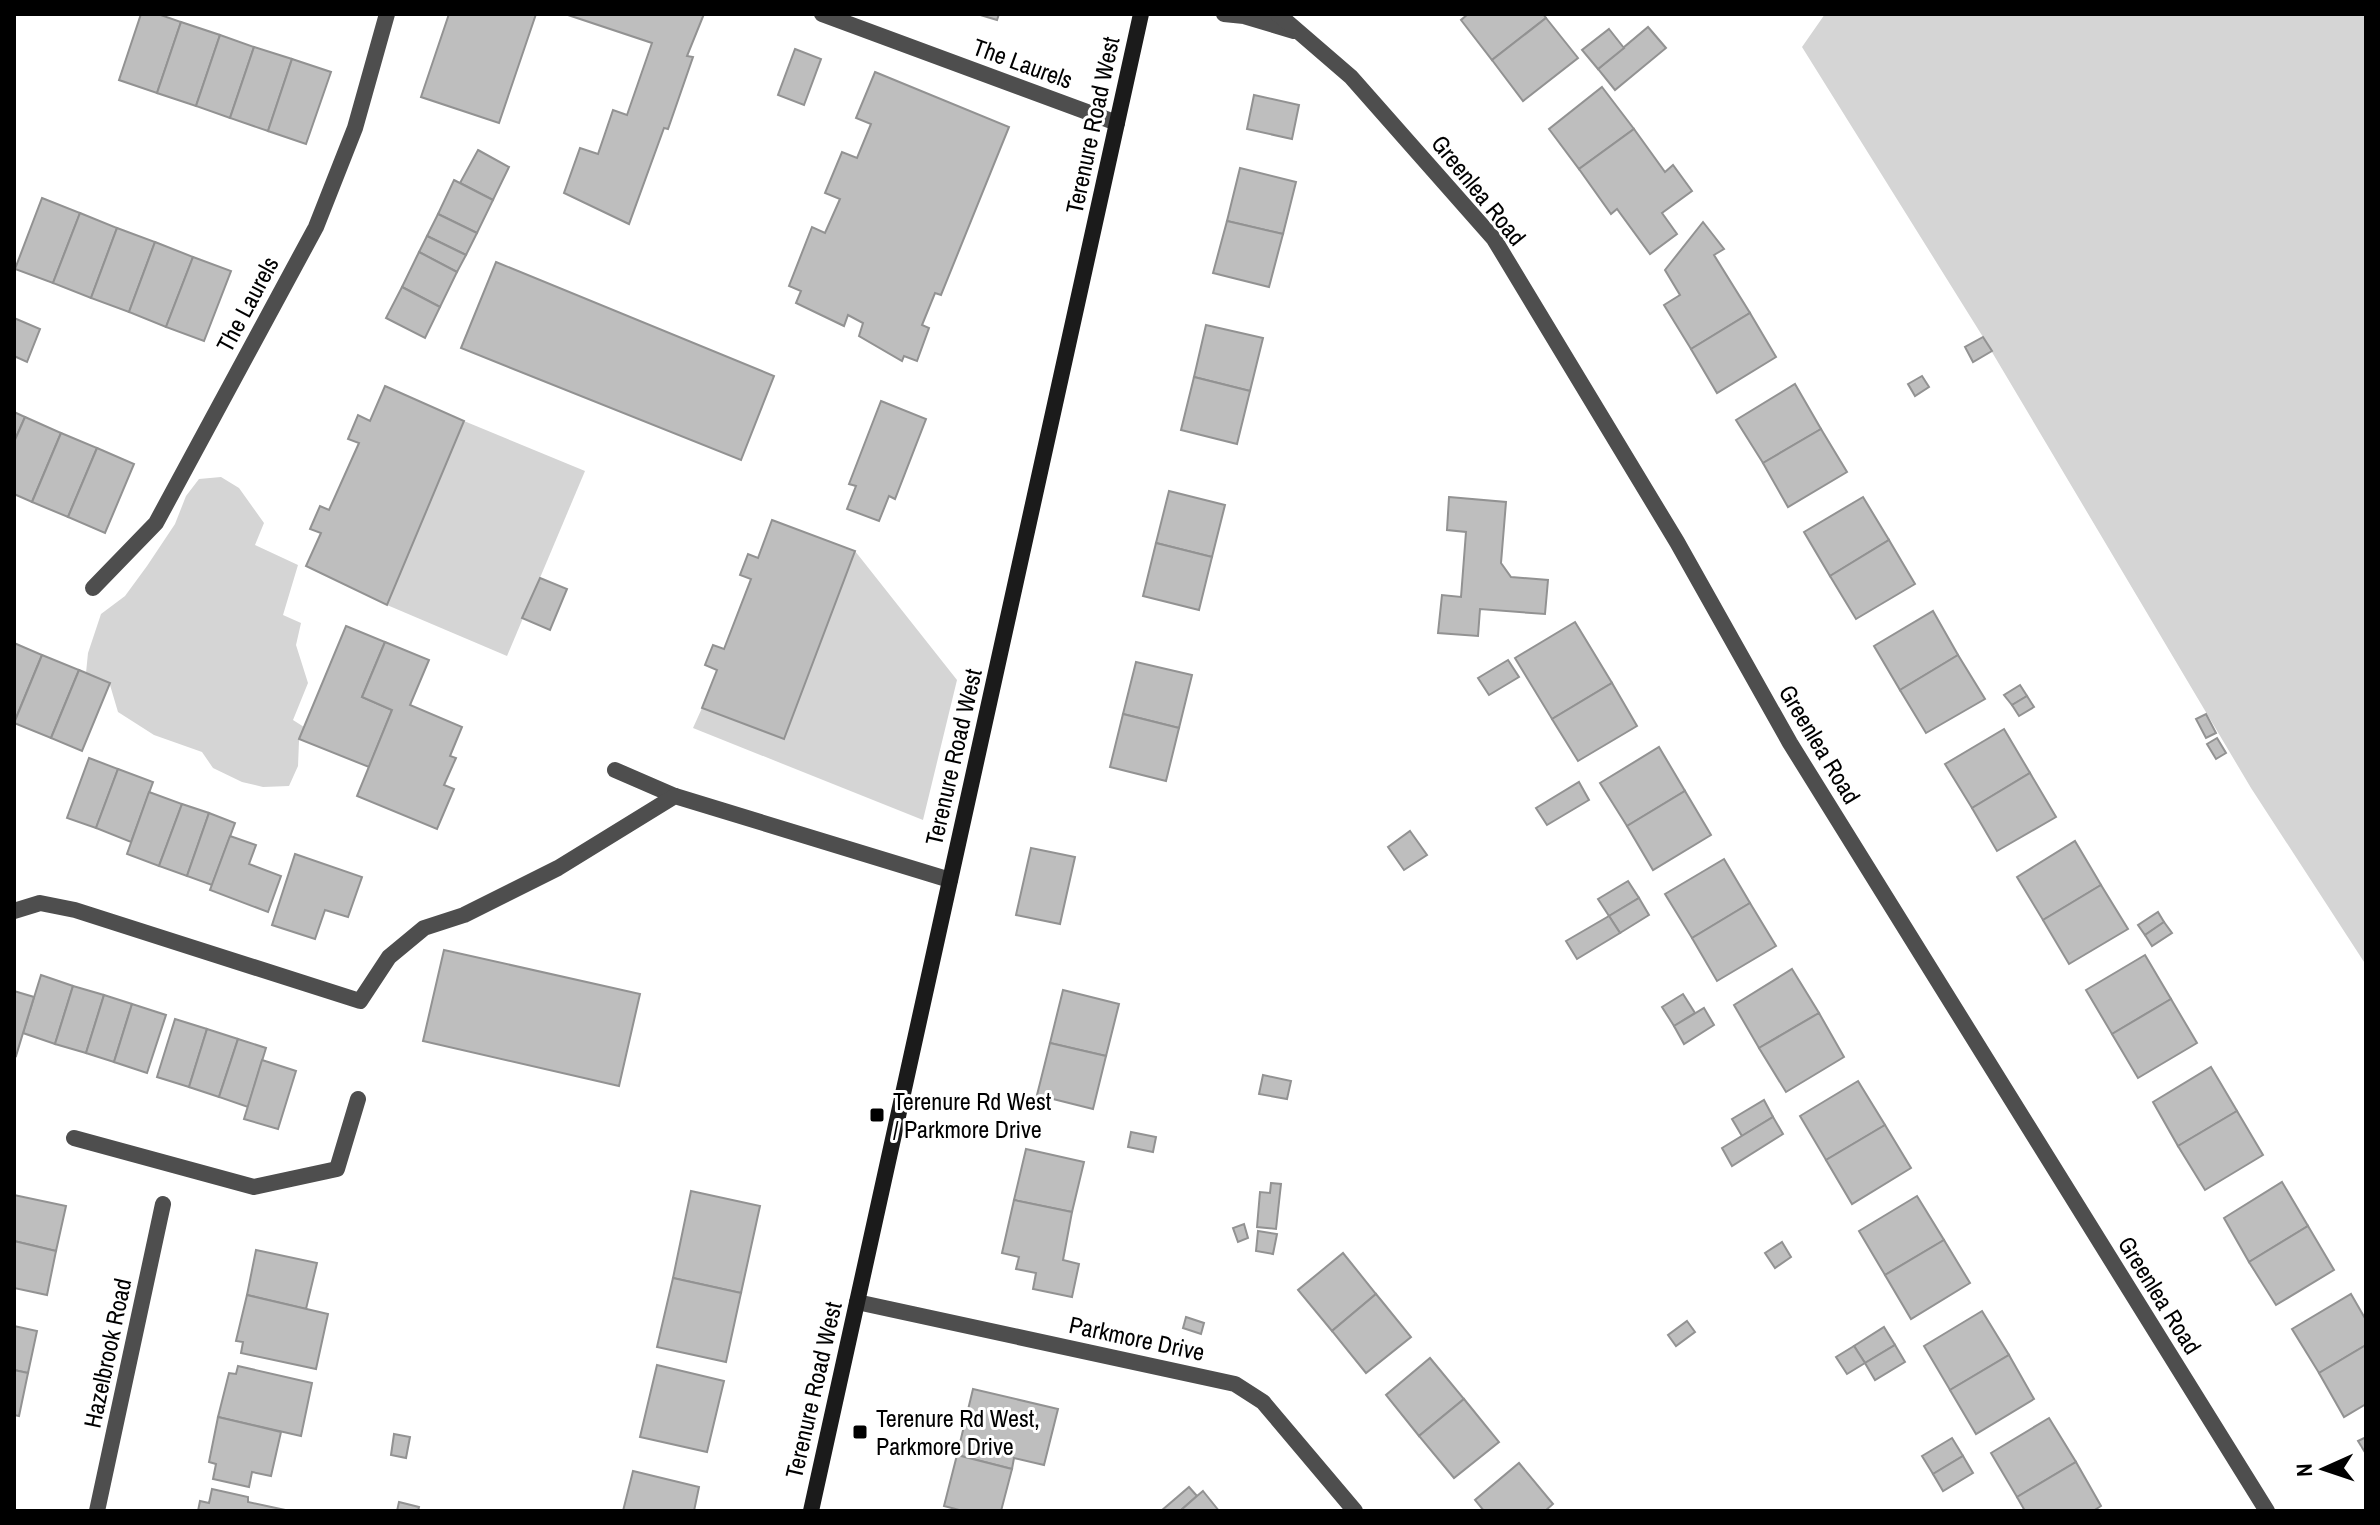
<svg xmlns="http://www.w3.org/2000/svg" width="2380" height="1525" viewBox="0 0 2380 1525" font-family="'Archivo Narrow',sans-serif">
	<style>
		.green { fill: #d5d5d5 }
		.building { fill: #bebebe; stroke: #929292; stroke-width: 2 }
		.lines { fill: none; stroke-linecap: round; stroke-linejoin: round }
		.minor { stroke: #4e4e4e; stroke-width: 16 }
		.secondary { stroke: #1b1b1b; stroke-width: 16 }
		.poi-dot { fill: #000; stroke: #fff; stroke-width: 3 }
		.labels { text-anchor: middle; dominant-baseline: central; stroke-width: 6; stroke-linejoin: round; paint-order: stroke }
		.street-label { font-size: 24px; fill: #000; stroke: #fff }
		.poi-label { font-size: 24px; fill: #000; stroke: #fff; text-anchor: start }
	</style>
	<rect width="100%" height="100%" fill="#fff"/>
	<g class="green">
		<path d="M1825,14H2366V965L2251,788L1983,337L1802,47Z"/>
		<path d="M464,421L585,471L507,656L387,605Z"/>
		<path d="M221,477L239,488L264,523L255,545L298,565L283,615L301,623L296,645L308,683L293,720L304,727L299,741L298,766L289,786L263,787L242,782L213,768L202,752L154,735L118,712L110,685L86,673L88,653L101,614L125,596L147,566L175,524L186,496L199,479Z"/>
		<path d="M855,551L957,680L923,820L693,728L702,708L784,739Z"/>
	</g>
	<g class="building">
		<path d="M141,14H158L181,22L157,93L119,80Z"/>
		<path d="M449,14H536L499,123L421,97Z"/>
		<path d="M565,14H704L687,56L693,57L668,129L664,128L629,224L564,193L580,148L598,154L613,110L627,115L652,43Z"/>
		<path d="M977,14H999L997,20Z"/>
		<path d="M1468,14H1543L1546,18L1492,60L1461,20Z"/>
		<path d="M1546,18L1578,58L1523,101L1492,60Z"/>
		<path d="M181,22L220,35L196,106L157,93Z"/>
		<path d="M1648,27L1666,48L1615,90L1598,69Z"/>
		<path d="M1609,29L1624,48L1598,69L1582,50Z"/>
		<path d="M220,35L254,47L230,118L196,106Z"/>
		<path d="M254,47L292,59L268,131L230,118Z"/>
		<path d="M795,49L821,59L804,105L778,95Z"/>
		<path d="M292,59L331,72L306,144L268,131Z"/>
		<path d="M875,72L1009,127L941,295L935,293L922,325L929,328L917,361L904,356L902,361L859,336L863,323L848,315L844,326L796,303L801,291L789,286L812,227L825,233L840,199L825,193L842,152L857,158L871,124L856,118Z"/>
		<path d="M1602,87L1634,129L1579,169L1549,129Z"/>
		<path d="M1254,95L1299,105L1292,139L1247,129Z"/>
		<path d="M1634,129L1665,172L1673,165L1692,191L1662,213L1677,234L1650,254L1617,209L1611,214L1579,169Z"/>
		<path d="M478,150L509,167L493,200L460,183Z"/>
		<path d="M1240,168L1296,182L1283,234L1227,221Z"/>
		<path d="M454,180L493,200L477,233L438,214Z"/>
		<path d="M42,198L80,213L53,283L15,269Z"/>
		<path d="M80,213L117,228L91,298L53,283Z"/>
		<path d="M438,214L477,233L466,255L427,236Z"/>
		<path d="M1227,221L1283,234L1269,287L1213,273Z"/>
		<path d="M1703,222L1724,249L1714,255L1750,313L1691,349L1664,305L1680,295L1665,270Z"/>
		<path d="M117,228L155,242L129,312L91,298Z"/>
		<path d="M427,236L466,255L457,272L419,252Z"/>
		<path d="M155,242L193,257L166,327L129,312Z"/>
		<path d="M419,252L457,272L440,307L402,287Z"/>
		<path d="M193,257L231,271L204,341L166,327Z"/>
		<path d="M496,262L774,376L741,460L461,348Z"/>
		<path d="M402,287L440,307L425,338L386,318Z"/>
		<path d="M1750,313L1776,357L1717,393L1691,349Z"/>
		<path d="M14,318L40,329L27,362L14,356Z"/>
		<path d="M1206,325L1263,338L1250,391L1194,377Z"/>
		<path d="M1983,337L1992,351L1973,362L1965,347Z"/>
		<path d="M1922,376L1929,387L1915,396L1908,384Z"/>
		<path d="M1194,377L1250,391L1237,444L1181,430Z"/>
		<path d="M1795,384L1821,429L1763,463L1736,420Z"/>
		<path d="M385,386L464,421L387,605L306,566L321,533L310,529L320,506L329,510L359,443L348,439L358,415L370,421Z"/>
		<path d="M881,401L926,419L895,499L889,496L879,521L847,509L856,486L849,484Z"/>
		<path d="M14,412L25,417L14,442Z"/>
		<path d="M25,417L61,433L32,502L14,494V442Z"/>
		<path d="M1821,429L1847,472L1788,507L1763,463Z"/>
		<path d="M61,433L97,448L68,517L32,502Z"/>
		<path d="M97,448L134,464L105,533L68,517Z"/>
		<path d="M1169,491L1225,505L1212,557L1156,543Z"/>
		<path d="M1449,497L1506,502L1501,563L1511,577L1548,580L1545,614L1480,609L1478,636L1438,633L1442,595L1461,597L1466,532L1447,530Z"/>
		<path d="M1863,497L1889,540L1830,576L1804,532Z"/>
		<path d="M772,520L855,551L784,739L702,708L717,670L705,665L713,645L724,649L751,579L740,575L748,554L758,558Z"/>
		<path d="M1889,540L1915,584L1856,619L1830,576Z"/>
		<path d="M1156,543L1212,557L1199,610L1143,596Z"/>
		<path d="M540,578L567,589L550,630L522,618Z"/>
		<path d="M1933,611L1958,655L1900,690L1874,646Z"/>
		<path d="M1575,622L1612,683L1552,719L1515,658Z"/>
		<path d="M346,626L385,642L362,697L392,710L369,767L299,739Z"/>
		<path d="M385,642L429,660L410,705L462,727L450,756L456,758L444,785L454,789L437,829L357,796L392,710L362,697Z"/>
		<path d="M14,643L42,655L14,723Z"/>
		<path d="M42,655L79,670L51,738L14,723Z"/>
		<path d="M1958,655L1985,699L1926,733L1900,690Z"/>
		<path d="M1508,660L1519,677L1489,695L1478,678Z"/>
		<path d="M1136,662L1192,675L1179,728L1123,714Z"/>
		<path d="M79,670L110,683L82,751L51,738Z"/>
		<path d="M1612,683L1637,726L1578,761L1552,719Z"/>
		<path d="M2020,685L2027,696L2012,705L2004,695Z"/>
		<path d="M2027,696L2034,707L2019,716L2012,705Z"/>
		<path d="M1123,714L1179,728L1166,781L1110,767Z"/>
		<path d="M2206,714L2216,733L2206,738L2196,719Z"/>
		<path d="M2004,729L2030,773L1972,808L1945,764Z"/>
		<path d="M2217,738L2226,753L2216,759L2207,744Z"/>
		<path d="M1659,747L1685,791L1627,826L1600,783Z"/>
		<path d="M89,758L118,769L96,828L67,818Z"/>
		<path d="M118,769L153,782L131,842L96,828Z"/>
		<path d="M2030,773L2056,817L1997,851L1972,808Z"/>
		<path d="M1579,782L1589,800L1547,825L1536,808Z"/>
		<path d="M1685,791L1711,835L1653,870L1627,826Z"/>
		<path d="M149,792L182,804L159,866L127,854Z"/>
		<path d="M182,804L209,813L187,876L159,866Z"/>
		<path d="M209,813L235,823L212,885L187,876Z"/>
		<path d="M1410,831L1427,855L1404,870L1388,847Z"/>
		<path d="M230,836L256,845L249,864L281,876L268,912L210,890Z"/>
		<path d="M2075,841L2101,885L2043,920L2017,877Z"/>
		<path d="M1031,848L1075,857L1060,924L1016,915Z"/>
		<path d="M295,854L362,877L348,917L325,910L315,939L272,925Z"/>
		<path d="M1724,859L1750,903L1692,938L1665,894Z"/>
		<path d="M1628,881L1639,898L1609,916L1598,899Z"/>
		<path d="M2101,885L2128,929L2069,964L2043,920Z"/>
		<path d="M1639,898L1649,915L1620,933L1609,916Z"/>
		<path d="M1750,903L1776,946L1717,981L1692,938Z"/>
		<path d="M2158,912L2164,922L2145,935L2138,925Z"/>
		<path d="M1609,916L1620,933L1577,959L1566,941Z"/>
		<path d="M2164,922L2172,933L2152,946L2145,935Z"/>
		<path d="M444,950L640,994L619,1086L423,1041Z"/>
		<path d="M2145,955L2171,999L2112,1034L2086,990Z"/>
		<path d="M1792,969L1819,1013L1759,1048L1734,1005Z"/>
		<path d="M41,975L73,986L55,1044L23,1033Z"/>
		<path d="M73,986L104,995L86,1053L55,1044Z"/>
		<path d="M1063,990L1119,1004L1106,1056L1050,1043Z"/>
		<path d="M14,991L34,997L16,1056L14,1055Z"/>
		<path d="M1683,994L1695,1013L1674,1026L1662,1007Z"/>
		<path d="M104,995L132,1004L114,1062L86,1053Z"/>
		<path d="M2171,999L2197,1043L2138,1078L2112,1034Z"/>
		<path d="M132,1004L166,1015L147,1073L114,1062Z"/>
		<path d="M1704,1008L1714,1025L1684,1044L1674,1026Z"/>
		<path d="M1819,1013L1844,1057L1786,1092L1759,1048Z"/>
		<path d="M175,1019L207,1029L189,1087L157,1077Z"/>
		<path d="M207,1029L238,1039L219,1097L189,1087Z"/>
		<path d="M238,1039L266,1048L248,1107L219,1097Z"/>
		<path d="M1050,1043L1106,1056L1093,1109L1037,1095Z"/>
		<path d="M262,1060L296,1071L278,1129L244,1119Z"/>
		<path d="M2211,1067L2237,1111L2178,1146L2153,1102Z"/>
		<path d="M1263,1075L1291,1081L1287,1099L1259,1094Z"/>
		<path d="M1858,1081L1885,1125L1826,1160L1800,1116Z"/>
		<path d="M1764,1100L1773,1117L1742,1136L1732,1119Z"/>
		<path d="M2237,1111L2263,1155L2205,1190L2178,1146Z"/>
		<path d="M1773,1117L1783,1134L1732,1166L1722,1148Z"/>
		<path d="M1885,1125L1911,1168L1852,1204L1826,1160Z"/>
		<path d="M1131,1132L1156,1137L1153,1152L1128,1147Z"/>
		<path d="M1026,1149L1084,1162L1072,1212L1014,1200Z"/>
		<path d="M2282,1182L2308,1226L2249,1262L2224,1218Z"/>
		<path d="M1271,1183L1281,1184L1276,1229L1257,1227L1260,1192L1270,1193Z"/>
		<path d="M691,1191L760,1206L741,1293L673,1278Z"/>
		<path d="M14,1195L66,1206L56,1251L14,1241Z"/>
		<path d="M1917,1196L1944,1240L1885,1275L1859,1231Z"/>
		<path d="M1014,1200L1072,1212L1063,1260L1079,1264L1072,1297L1033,1289L1036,1273L1016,1269L1019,1257L1002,1253Z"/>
		<path d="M1244,1224L1248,1238L1238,1242L1233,1228Z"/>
		<path d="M2308,1226L2334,1270L2276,1305L2249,1262Z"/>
		<path d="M1258,1231L1277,1234L1273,1254L1256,1251Z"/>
		<path d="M1944,1240L1970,1283L1911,1319L1885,1275Z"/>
		<path d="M14,1241L56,1251L47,1295L14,1288Z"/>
		<path d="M1782,1242L1791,1257L1775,1268L1765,1253Z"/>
		<path d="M256,1250L317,1263L306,1309L247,1295Z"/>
		<path d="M1343,1253L1376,1294L1332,1331L1298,1290Z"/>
		<path d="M673,1278L741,1293L726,1362L657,1347Z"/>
		<path d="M1376,1294L1411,1337L1366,1373L1332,1331Z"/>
		<path d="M2351,1294L2366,1320V1345L2319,1373L2292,1329Z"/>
		<path d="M247,1295L328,1314L316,1369L241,1353L243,1342L236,1341Z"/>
		<path d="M1982,1311L2009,1355L1950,1390L1924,1346Z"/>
		<path d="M1186,1317L1204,1323L1201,1334L1183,1328Z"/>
		<path d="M1687,1321L1695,1332L1676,1346L1668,1335Z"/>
		<path d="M14,1326L37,1331L28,1373L14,1370Z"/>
		<path d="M1884,1327L1895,1345L1865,1363L1854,1346Z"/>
		<path d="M1895,1345L1905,1362L1875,1380L1865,1363Z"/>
		<path d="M2366,1345V1404L2344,1417L2319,1373Z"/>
		<path d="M1854,1346L1865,1363L1847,1374L1836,1357Z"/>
		<path d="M2009,1355L2034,1399L1976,1434L1950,1390Z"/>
		<path d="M1430,1358L1464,1399L1419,1436L1386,1395Z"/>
		<path d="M657,1365L724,1381L707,1452L640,1437Z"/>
		<path d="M238,1366L312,1383L301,1436L218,1417L229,1373L236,1374Z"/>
		<path d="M14,1370L28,1373L19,1416L14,1415Z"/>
		<path d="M973,1389L1058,1409L1044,1465L1014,1458L1012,1469L957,1455Z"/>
		<path d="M1464,1399L1499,1442L1454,1478L1419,1436Z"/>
		<path d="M218,1417L281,1432L271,1476L252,1472L249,1487L213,1479L216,1464L209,1462Z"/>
		<path d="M2049,1418L2076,1462L2017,1497L1991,1453Z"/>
		<path d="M394,1434L410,1437L406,1458L391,1455Z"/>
		<path d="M2366,1437V1454L2358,1441Z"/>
		<path d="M1952,1438L1963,1456L1933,1474L1922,1456Z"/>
		<path d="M957,1455L1012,1469L1001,1511H963L944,1506Z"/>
		<path d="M1963,1456L1973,1473L1943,1491L1933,1474Z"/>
		<path d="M2076,1462L2101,1506L2093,1511H2025L2017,1497Z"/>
		<path d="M1519,1463L1553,1504L1545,1511H1484L1475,1500Z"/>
		<path d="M633,1471L699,1487L694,1511H623Z"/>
		<path d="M1189,1487L1197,1496L1180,1511H1161Z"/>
		<path d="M212,1489L248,1497V1502L290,1511H198L200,1501L209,1503Z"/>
		<path d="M1203,1491L1219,1511H1180L1197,1496Z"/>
		<path d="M399,1502L419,1507L418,1511H397Z"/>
	</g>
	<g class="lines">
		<g class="minor">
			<path d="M822,14L1117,123"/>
			<path d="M1224,14L1244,16L1294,31"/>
			<path d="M1278,14L1351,77L1494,239L1677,542L1790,743L2267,1511"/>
			<path d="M93,588L156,523L316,227L355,128L387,14"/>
			<path d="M615,770L675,796"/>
			<path d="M14,911L40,903L75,910L360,1001L389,957L424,928L464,915L558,868L675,796L950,880"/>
			<path d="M74,1138L254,1187L337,1169L358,1099"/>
			<path d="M857,1302L1235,1384L1263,1402L1355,1511"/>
			<path d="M97,1511L163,1204"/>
		</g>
		<path class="secondary" d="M811,1511L1141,14"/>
	</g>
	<g class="poi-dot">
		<rect x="869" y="1107" width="16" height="16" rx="4"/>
		<rect x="852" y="1424" width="16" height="16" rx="4"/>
	</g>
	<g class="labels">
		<g class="street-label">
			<text transform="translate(1023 63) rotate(20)">The Laurels</text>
			<text transform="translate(1092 125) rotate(-78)">Terenure Road West</text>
			<text transform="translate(1479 190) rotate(51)">Greenlea Road</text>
			<text transform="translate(247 304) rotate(-62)">The Laurels</text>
			<text transform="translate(1820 744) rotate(59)">Greenlea Road</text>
			<text transform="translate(953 757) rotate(-77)">Terenure Road West</text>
			<text transform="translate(2160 1295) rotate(58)">Greenlea Road</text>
			<text transform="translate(1137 1338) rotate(12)">Parkmore Drive</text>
			<text transform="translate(107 1353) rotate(-78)">Hazelbrook Road</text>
			<text transform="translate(813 1390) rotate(-77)">Terenure Road West</text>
		</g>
		<g class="poi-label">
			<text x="893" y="1101">Terenure Rd West<tspan x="893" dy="28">/ Parkmore Drive</tspan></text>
			<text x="876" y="1418">Terenure Rd West,<tspan x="876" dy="28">Parkmore Drive</tspan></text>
		</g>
	</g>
	<rect width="2380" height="1525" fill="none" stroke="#000000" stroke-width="32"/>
	<g transform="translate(2324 1469) rotate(267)" stroke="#ffffff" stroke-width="6" paint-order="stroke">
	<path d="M0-6L14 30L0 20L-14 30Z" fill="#000000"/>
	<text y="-12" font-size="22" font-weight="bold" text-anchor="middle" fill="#000000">N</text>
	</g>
</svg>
